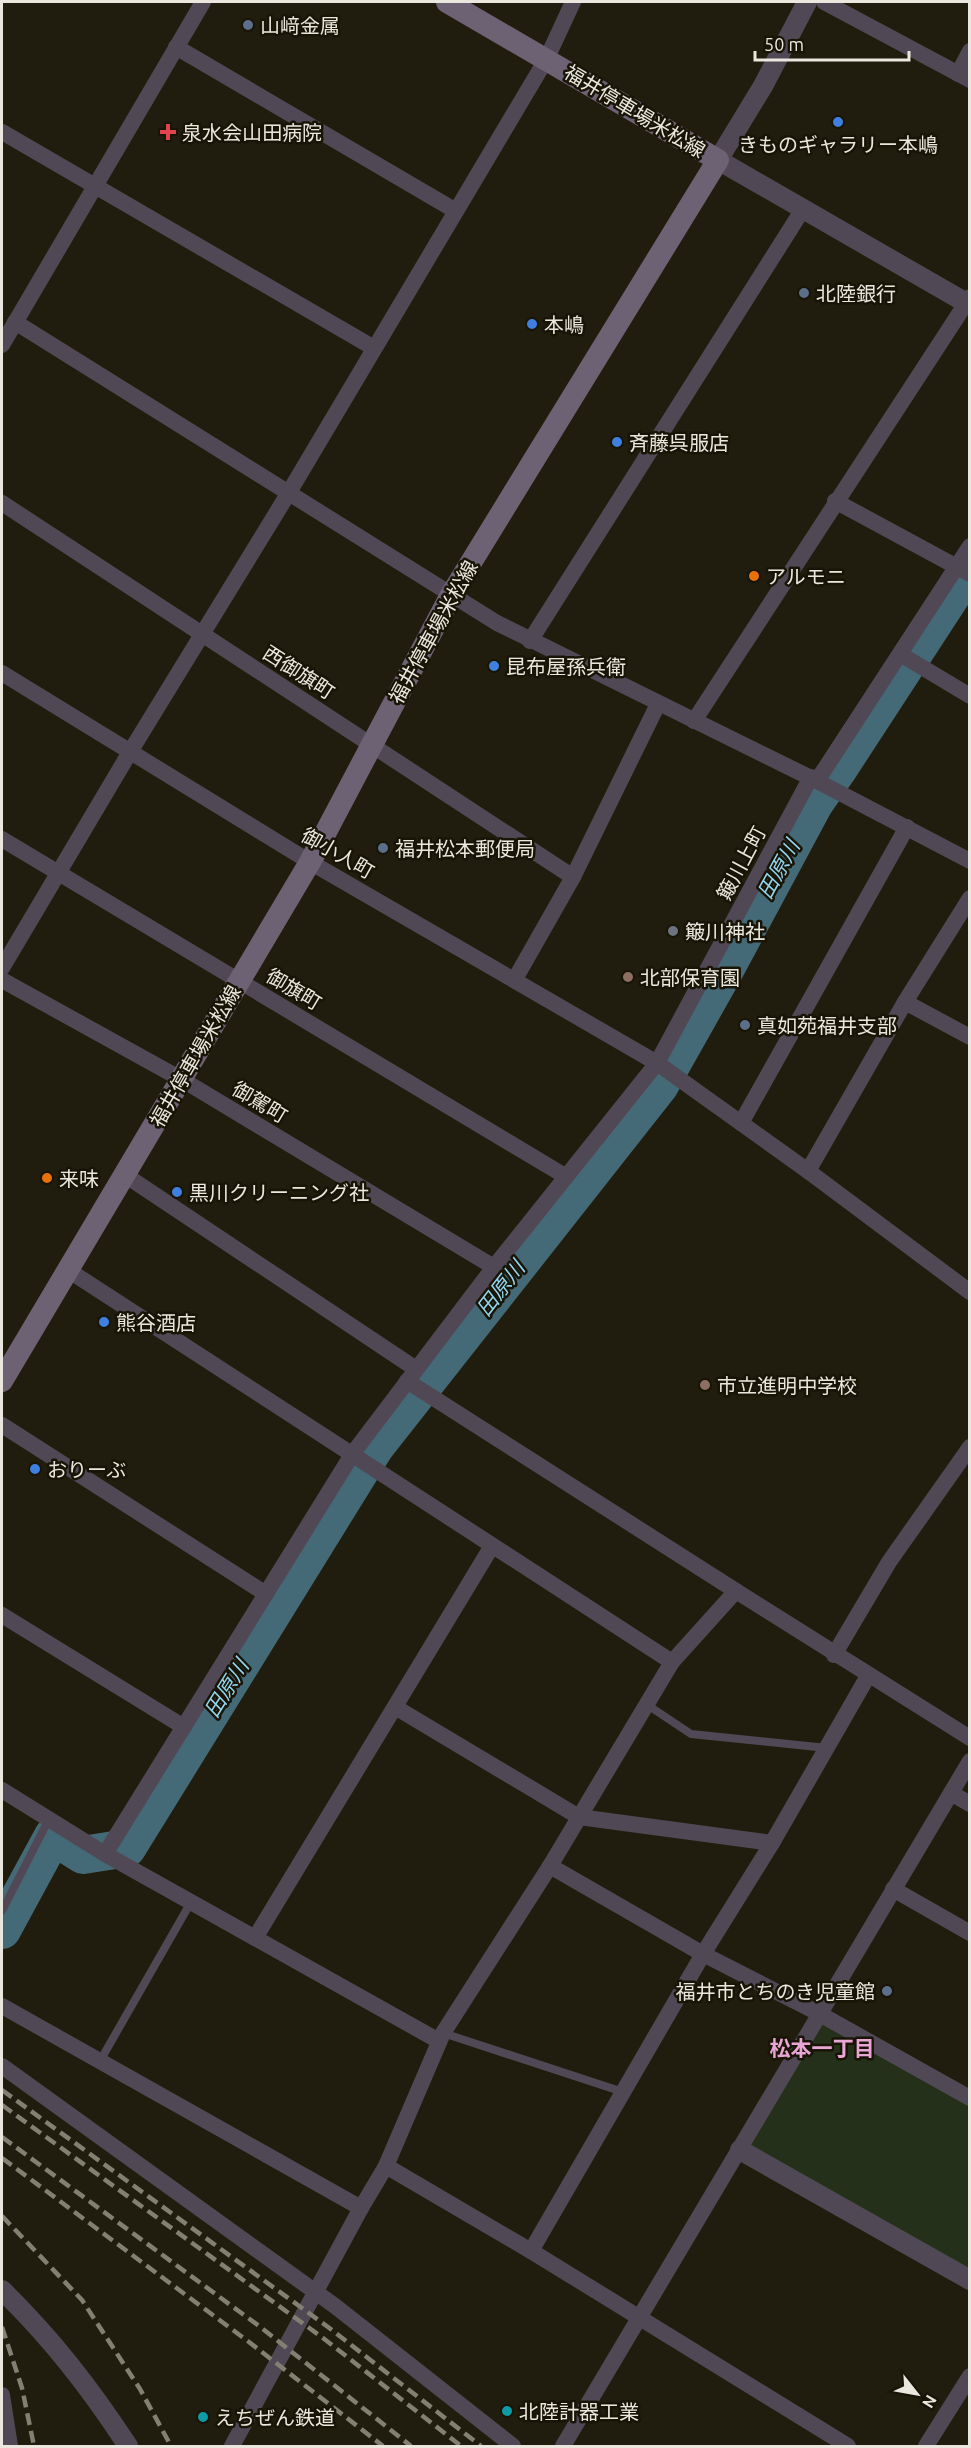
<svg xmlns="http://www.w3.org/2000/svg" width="971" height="2448" viewBox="0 0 971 2448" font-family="Ubuntu,'Noto Sans JP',sans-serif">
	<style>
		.green { fill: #24301a }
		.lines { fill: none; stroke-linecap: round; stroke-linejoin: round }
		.river { stroke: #456a77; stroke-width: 38 }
		.service { stroke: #504955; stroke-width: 8 }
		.minor { stroke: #504955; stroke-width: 16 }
		.tertiary { stroke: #504955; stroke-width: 20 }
		.secondary { stroke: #6d6274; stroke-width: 22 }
		.rail { stroke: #838073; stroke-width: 4.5; stroke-dasharray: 12 6; stroke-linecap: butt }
		.service-dot { fill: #5c6f8a; stroke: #181406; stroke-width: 2 }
		.shop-dot { fill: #3f7fe0; stroke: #181406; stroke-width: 2 }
		.health-dot { fill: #e0444e; stroke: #181406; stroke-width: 2 }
		.food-dot { fill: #e8710a; stroke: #181406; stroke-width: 2 }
		.worship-dot { fill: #6b7280; stroke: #181406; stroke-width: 2 }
		.education-dot { fill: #8d6e63; stroke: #181406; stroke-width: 2 }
		.culture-dot { fill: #0f9aa8; stroke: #181406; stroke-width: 2 }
		.labels { text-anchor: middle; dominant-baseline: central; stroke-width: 5; stroke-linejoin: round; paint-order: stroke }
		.poi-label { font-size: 20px; fill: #eae8de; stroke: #181406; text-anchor: start }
		.street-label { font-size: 20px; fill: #eae8de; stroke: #181406 }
		.water-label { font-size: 21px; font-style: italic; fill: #91d5ee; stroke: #181406 }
		.neighbourhood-label { font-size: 21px; font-weight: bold; fill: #e9a5d3; stroke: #181406 }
	</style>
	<rect width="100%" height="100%" fill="#211d0e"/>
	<path class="green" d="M818,2013L969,2098V2280L740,2150Z"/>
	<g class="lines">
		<path class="river" d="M2,1930L53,1836L83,1855L127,1848L375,1447L660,1085L727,966L814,804L837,771L970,567"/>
		<g class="service">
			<path d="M646,1704L691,1734L827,1748"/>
			<path d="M2,1911L49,1819"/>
			<path d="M443,2033L623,2092"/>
			<path d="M100,2061L191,1902"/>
		</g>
		<g class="minor">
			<path d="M824,2L970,80"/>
			<path d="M176,47L456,211"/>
			<path d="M958,74L970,51"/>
			<path d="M2,132L374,348"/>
			<path d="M15,322L497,623L817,781L970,861"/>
			<path d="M2,345L203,2"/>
			<path d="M835,501L970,574"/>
			<path d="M2,503L573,877"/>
			<path d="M530,641L803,209"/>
			<path d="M900,654L970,696"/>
			<path d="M2,673L310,862L657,1063L808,1171L970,1292"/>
			<path d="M694,721L970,297"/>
			<path d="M817,781L970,546"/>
			<path d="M2,839L565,1176"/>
			<path d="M2,968L130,752L288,494L547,58L573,2"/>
			<path d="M515,979L573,877L658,704"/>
			<path d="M2,980L181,1079L494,1267"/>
			<path d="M905,1002L970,1037"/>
			<path d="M741,1123L907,827"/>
			<path d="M808,1171L905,1002L970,898"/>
			<path d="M125,1175L416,1369"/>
			<path d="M68,1270C270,1399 470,1532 672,1662"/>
			<path d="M407,1381L736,1591"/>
			<path d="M2,1425L266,1594"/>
			<path d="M2,1615L184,1727"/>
			<path d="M834,1655L889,1562L970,1447"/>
			<path d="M395,1707L579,1817L772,1843"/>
			<path d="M2,1790L105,1854L439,2041"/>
			<path d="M951,1793L970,1804"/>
			<path d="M105,1854L353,1453L494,1267L657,1063L811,777"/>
			<path d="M550,1866L703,1954L818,2013L970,2098"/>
			<path d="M893,1889L970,1933"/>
			<path d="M255,1938L492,1546"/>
			<path d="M2,2006L361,2208"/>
			<path d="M2,2066L335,2306L513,2446"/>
			<path d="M386,2166L531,2251L848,2446"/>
			<path d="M531,2251L703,1954L772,1843L868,1676"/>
			<path d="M2,2395L10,2446"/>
			<path d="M232,2446L361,2208L386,2166L443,2033L550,1866L672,1662L736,1591L970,1738"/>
			<path d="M563,2446L970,1761"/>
			<path d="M926,2446L970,2376"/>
		</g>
		<g class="tertiary">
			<path d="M807,2L763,86L718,160L970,305"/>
			<path d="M740,2150L970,2280"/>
			<path d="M2,2290C52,2339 90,2388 128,2446"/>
		</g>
		<path class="secondary" d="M2,1381L310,862L451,595L718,160L447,2"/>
		<g class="rail">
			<path d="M2,2090L328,2327L481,2446"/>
			<path d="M2,2105L323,2338L461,2446"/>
			<path d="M2,2137L259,2326L411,2446"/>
			<path d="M2,2158L249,2342L383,2446"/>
			<path d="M2,2216L82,2300L140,2389L171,2446"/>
			<path d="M2,2327L22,2388L34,2446"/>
		</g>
	</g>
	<g class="service-dot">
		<circle cx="248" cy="25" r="6"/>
		<circle cx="804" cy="293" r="6"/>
		<circle cx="383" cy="848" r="6"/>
		<circle cx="745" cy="1025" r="6"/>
		<circle cx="887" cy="1991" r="6"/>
	</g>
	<g class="shop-dot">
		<circle cx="838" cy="122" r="6"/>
		<circle cx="532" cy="324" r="6"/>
		<circle cx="617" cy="442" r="6"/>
		<circle cx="494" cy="666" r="6"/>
		<circle cx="177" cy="1192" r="6"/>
		<circle cx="104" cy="1322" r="6"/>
		<circle cx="35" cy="1469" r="6"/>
	</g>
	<path class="health-dot" d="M165 123h6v6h6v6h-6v6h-6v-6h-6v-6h6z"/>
	<g class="food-dot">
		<circle cx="754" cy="576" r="6"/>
		<circle cx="47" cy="1178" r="6"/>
	</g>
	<circle class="worship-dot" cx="673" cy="931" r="6"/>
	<g class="education-dot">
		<circle cx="628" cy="977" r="6"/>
		<circle cx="705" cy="1385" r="6"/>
	</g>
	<g class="culture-dot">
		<circle cx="507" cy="2411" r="6"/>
		<circle cx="203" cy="2417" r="6"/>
	</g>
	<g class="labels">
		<g class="poi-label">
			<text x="260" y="25">山﨑金属</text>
			<text x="182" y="132">泉水会山田病院</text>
			<text x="838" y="144" text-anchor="middle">きものギャラリー本嶋</text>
			<text x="816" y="293">北陸銀行</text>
			<text x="544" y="324">本嶋</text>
			<text x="629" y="442">斉藤呉服店</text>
			<text x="766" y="576">アルモニ</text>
			<text x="506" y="666">昆布屋孫兵衛</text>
			<text x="395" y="848">福井松本郵便局</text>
			<text x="685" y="931">簸川神社</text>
			<text x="640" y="977">北部保育園</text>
			<text x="757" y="1025">真如苑福井支部</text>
			<text x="59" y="1178">来味</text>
			<text x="189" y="1192">黒川クリーニング社</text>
			<text x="116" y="1322">熊谷酒店</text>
			<text x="717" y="1385">市立進明中学校</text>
			<text x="47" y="1469">おりーぶ</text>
			<text x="875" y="1991" text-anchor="end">福井市とちのき児童館</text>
			<text x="519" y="2411">北陸計器工業</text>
			<text x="215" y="2417">えちぜん鉄道</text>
		</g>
		<g class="street-label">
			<text transform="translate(635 111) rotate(31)">福井停車場米松線</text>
			<text transform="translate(433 632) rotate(-61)">福井停車場米松線</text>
			<text transform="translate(299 672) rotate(33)">西御旗町</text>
			<text transform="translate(338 853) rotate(30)">御小人町</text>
			<text transform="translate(741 863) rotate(-62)">簸川上町</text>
			<text transform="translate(294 989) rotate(31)">御旗町</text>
			<text transform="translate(195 1056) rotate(-60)">福井停車場米松線</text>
			<text transform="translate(260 1102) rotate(31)">御駕町</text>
		</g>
		<g class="water-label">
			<text transform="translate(778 869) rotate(-61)">田原川</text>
			<text transform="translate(500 1288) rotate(-52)">田原川</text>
			<text transform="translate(226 1688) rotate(-58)">田原川</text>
		</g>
		<g class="neighbourhood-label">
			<text x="822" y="2048">松本一丁目</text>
		</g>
	</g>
	<rect width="971" height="2448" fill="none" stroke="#eae8de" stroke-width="6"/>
	<g transform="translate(917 2394) rotate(121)" stroke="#181406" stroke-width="4.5" paint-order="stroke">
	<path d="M0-4.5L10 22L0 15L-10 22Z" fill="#eae8de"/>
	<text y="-9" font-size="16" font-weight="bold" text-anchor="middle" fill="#eae8de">N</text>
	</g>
	<path d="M755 51v9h154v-9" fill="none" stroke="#eae8de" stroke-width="3"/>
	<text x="764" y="51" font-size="18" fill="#eae8de" stroke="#181406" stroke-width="4.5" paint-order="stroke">50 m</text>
</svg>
